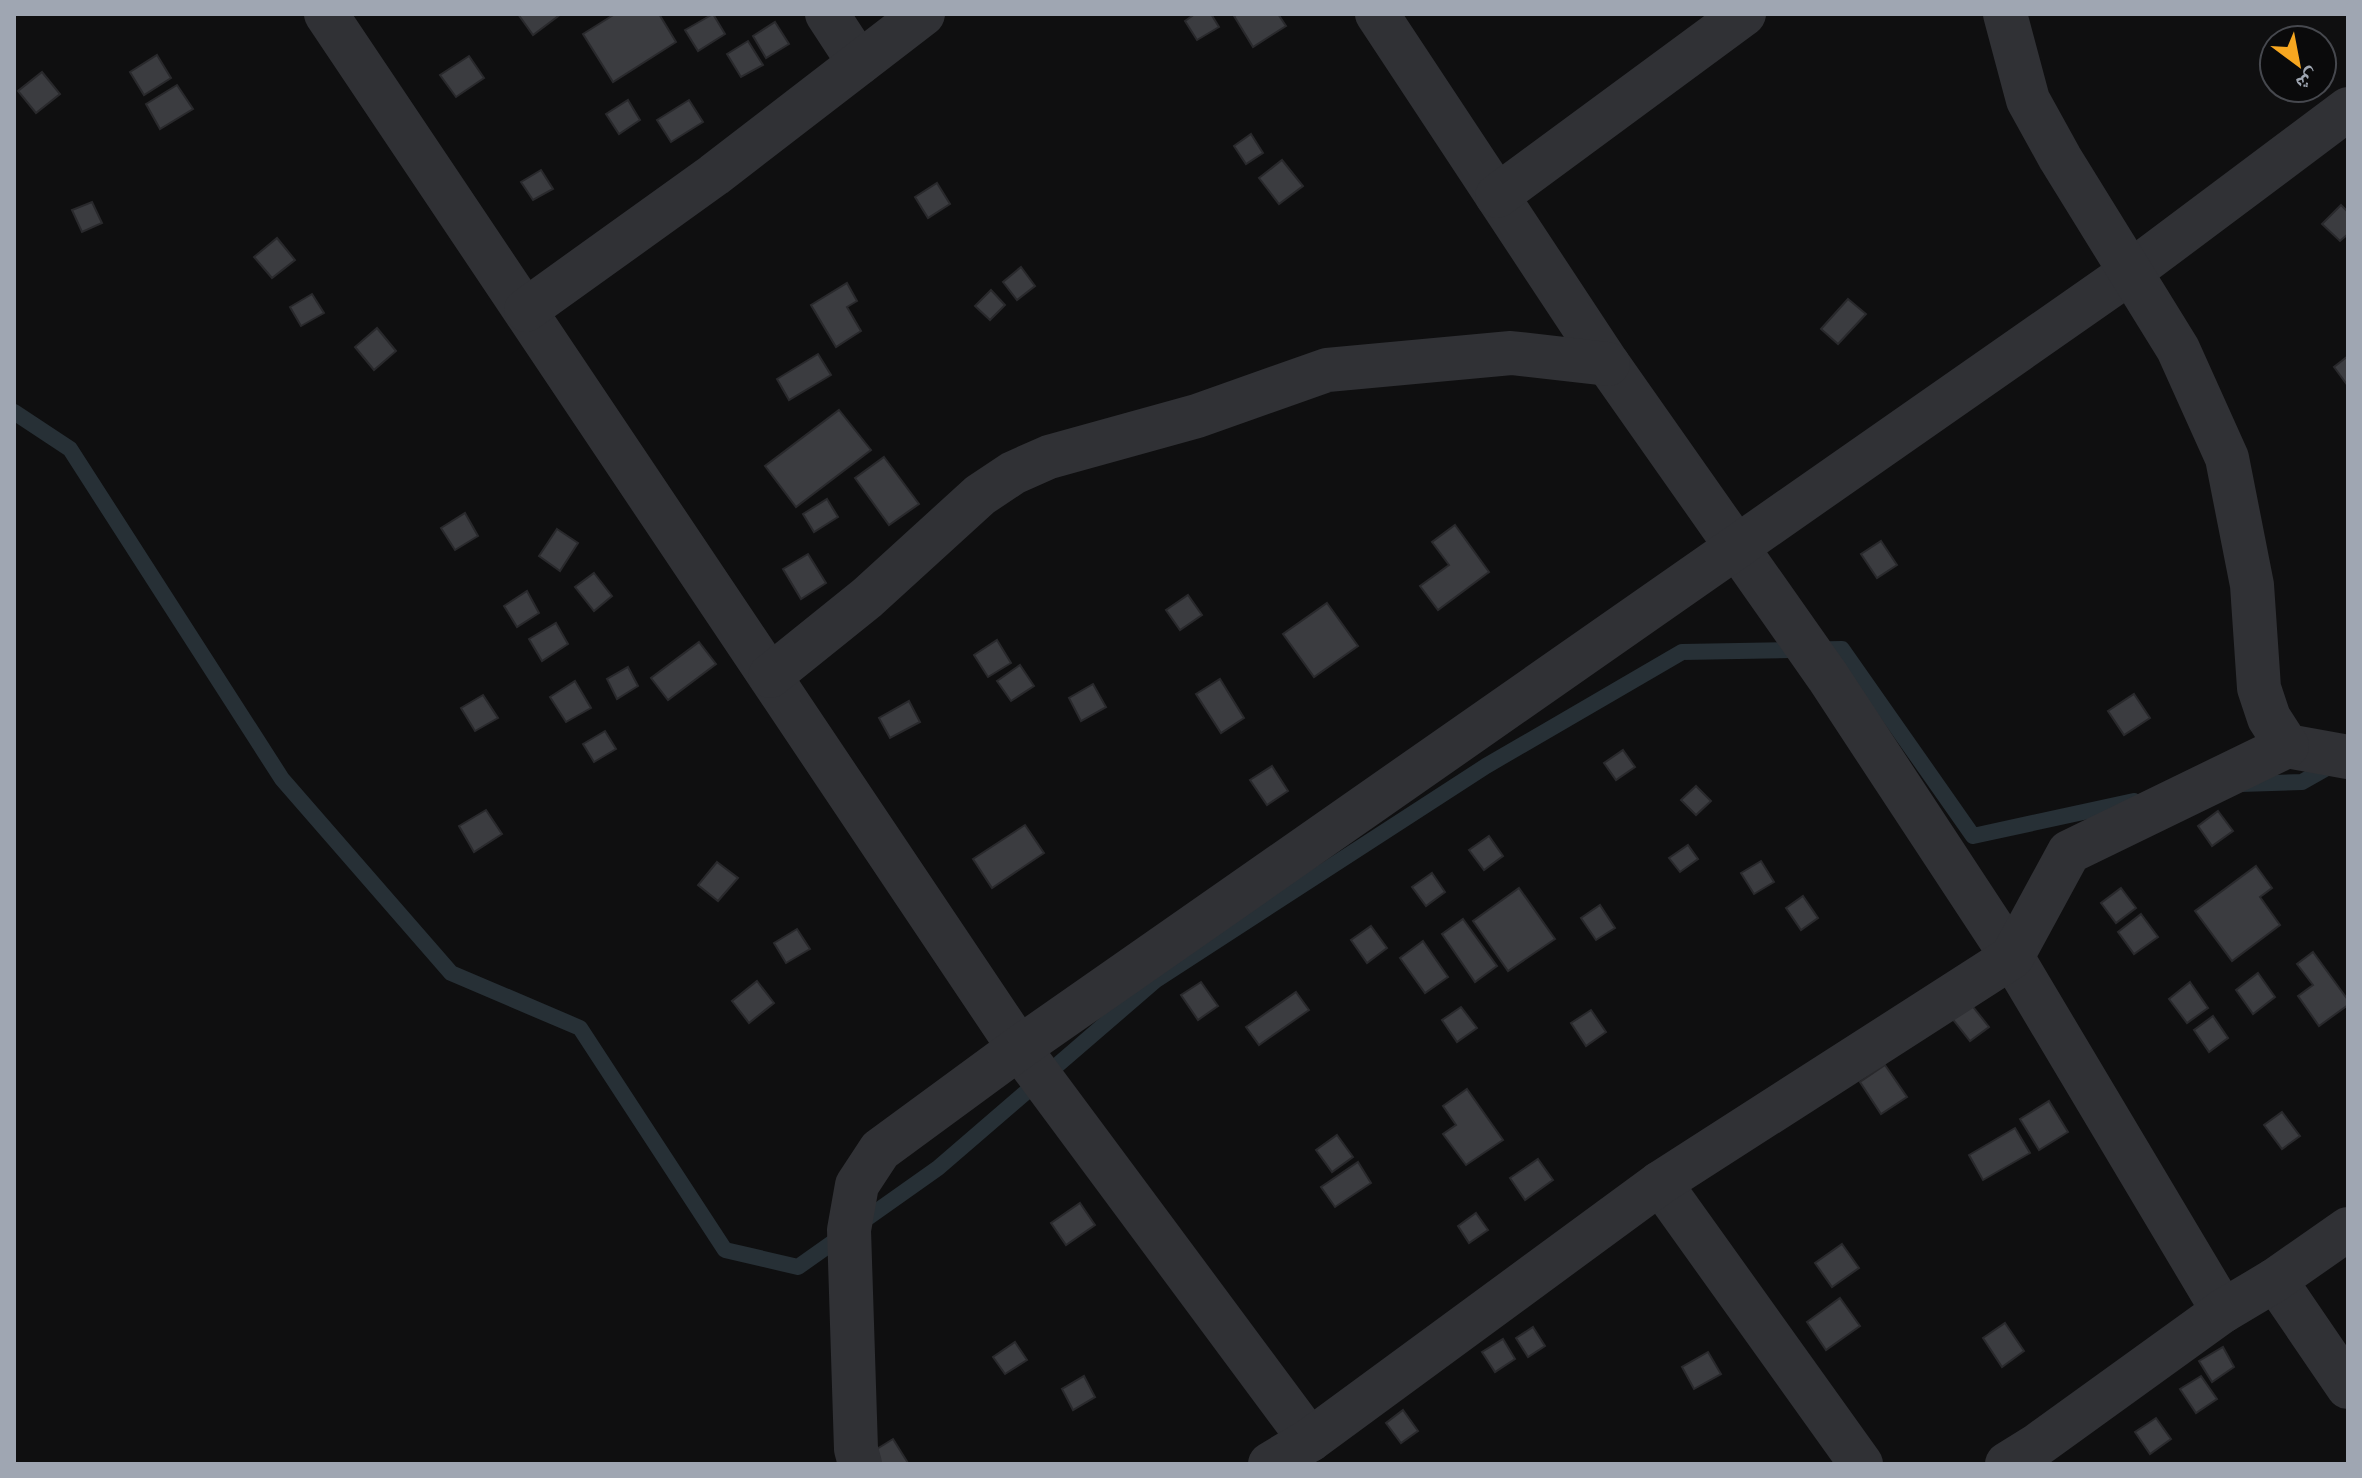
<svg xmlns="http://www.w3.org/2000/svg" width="2362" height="1478" viewBox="0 0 2362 1478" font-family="'Varela Round','Noto Naskh Arabic',sans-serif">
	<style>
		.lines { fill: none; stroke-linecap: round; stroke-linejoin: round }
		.stream { stroke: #273036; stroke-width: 16 }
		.building { fill: #3b3c40; stroke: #29292c; stroke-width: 2 }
		.minor { stroke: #303135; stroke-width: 44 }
	</style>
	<rect width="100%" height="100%" fill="#0f0f10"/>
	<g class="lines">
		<g class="stream">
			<path d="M14,412L70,449L282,779L451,973L580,1028L725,1250L798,1267L938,1168L1156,980L1486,766L1682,652L1842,649L1973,836L2134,801"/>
			<path d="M2240,784L2302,782L2332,765"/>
		</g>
	</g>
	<g class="building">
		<path d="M518,14H561L533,35Z"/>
		<path d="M615,14H659L676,42L613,82L583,34Z"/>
		<path d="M713,14L725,34L698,51L685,30Z"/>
		<path d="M1195,14H1211L1219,27L1197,40L1185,21Z"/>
		<path d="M1238,14H1278L1286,26L1253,47L1234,16Z"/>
		<path d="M775,22L789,44L766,58L753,36Z"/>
		<path d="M748,41L763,65L741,77L727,54Z"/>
		<path d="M157,55L171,78L144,95L130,72Z"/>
		<path d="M469,56L484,78L456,97L440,75Z"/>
		<path d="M42,72L60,94L36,113L18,91Z"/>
		<path d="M177,85L193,109L160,129L146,104Z"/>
		<path d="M628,100L640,120L619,134L606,114Z"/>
		<path d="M689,100L703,122L671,142L657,120Z"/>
		<path d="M1251,134L1263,153L1246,164L1234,146Z"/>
		<path d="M1282,160L1303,186L1279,204L1259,178Z"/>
		<path d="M541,170L553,189L533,200L521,182Z"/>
		<path d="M937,183L950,204L928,218L915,197Z"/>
		<path d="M92,202L102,223L82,232L72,210Z"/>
		<path d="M2341,205L2348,212V234L2340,241L2322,224Z"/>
		<path d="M277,238L295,260L272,278L254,257Z"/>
		<path d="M1021,267L1035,286L1017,300L1003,282Z"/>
		<path d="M847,283L857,301L847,307L861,331L836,347L811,305Z"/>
		<path d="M991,290L1005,305L990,320L975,306Z"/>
		<path d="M312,294L324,313L301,326L290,307Z"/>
		<path d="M1848,299L1866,314L1838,344L1821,329Z"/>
		<path d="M377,328L396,351L374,370L355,347Z"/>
		<path d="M818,354L831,375L789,400L777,379Z"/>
		<path d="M2348,356V386L2334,367Z"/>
		<path d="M839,410L871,450L796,507L765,466Z"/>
		<path d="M884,457L919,504L889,525L855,478Z"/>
		<path d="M827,499L838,517L814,532L803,514Z"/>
		<path d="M465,513L478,536L455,550L441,528Z"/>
		<path d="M1455,525L1489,572L1438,610L1420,586L1449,565L1432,542Z"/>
		<path d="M557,529L578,543L560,571L539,556Z"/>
		<path d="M1881,541L1897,565L1877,578L1861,554Z"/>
		<path d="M808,554L826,583L801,599L783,569Z"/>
		<path d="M594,573L612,596L594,611L575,587Z"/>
		<path d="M527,591L539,613L517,627L504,606Z"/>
		<path d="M1188,595L1202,615L1180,630L1166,610Z"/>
		<path d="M1327,603L1358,646L1314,677L1283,634Z"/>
		<path d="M556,623L568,644L542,661L529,639Z"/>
		<path d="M997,640L1011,663L988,677L974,655Z"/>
		<path d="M699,642L716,664L668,700L651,678Z"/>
		<path d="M1020,665L1034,686L1011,701L997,681Z"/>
		<path d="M628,667L638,686L617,699L607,679Z"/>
		<path d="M1220,679L1244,718L1221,733L1196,694Z"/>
		<path d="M575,681L591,708L566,722L550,697Z"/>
		<path d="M1093,684L1106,707L1081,721L1069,698Z"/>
		<path d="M2134,694L2150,718L2124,735L2108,711Z"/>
		<path d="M483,695L498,718L475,731L461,708Z"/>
		<path d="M909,701L920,722L890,738L879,718Z"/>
		<path d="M605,731L616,749L594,762L583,744Z"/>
		<path d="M1623,750L1635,767L1616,780L1604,763Z"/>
		<path d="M1272,766L1288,791L1267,805L1250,780Z"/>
		<path d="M1696,786L1711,801L1696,815L1681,800Z"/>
		<path d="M486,810L502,834L474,852L459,826Z"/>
		<path d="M2218,811L2233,831L2212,846L2198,826Z"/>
		<path d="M1025,825L1044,853L992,888L973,859Z"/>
		<path d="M1489,836L1503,856L1484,870L1469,850Z"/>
		<path d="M1688,845L1698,859L1680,872L1669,858Z"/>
		<path d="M1761,861L1774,882L1754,894L1741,873Z"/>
		<path d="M717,862L738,878L718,901L698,885Z"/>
		<path d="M2256,866L2272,888L2260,897L2280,925L2232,961L2195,911Z"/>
		<path d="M1432,873L1445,892L1426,906L1412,887Z"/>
		<path d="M1519,888L1555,939L1508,971L1473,921Z"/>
		<path d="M2121,888L2136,908L2116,923L2101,903Z"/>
		<path d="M1803,896L1818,918L1801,930L1786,908Z"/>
		<path d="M1600,905L1615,928L1596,940L1581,918Z"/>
		<path d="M2141,914L2158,937L2134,954L2118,932Z"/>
		<path d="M1463,919L1497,966L1475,982L1442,934Z"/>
		<path d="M1371,926L1387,948L1367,963L1351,940Z"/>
		<path d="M797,929L810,949L786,963L774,943Z"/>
		<path d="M1423,941L1448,977L1425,993L1400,958Z"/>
		<path d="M2313,952L2348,1000V1005L2319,1026L2298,996L2313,985L2297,964Z"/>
		<path d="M2258,973L2275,997L2253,1014L2236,990Z"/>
		<path d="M757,981L774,1003L749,1023L732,1001Z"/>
		<path d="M1201,982L1218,1006L1198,1020L1181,995Z"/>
		<path d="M2190,982L2208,1008L2187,1023L2169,999Z"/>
		<path d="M1296,992L1309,1010L1259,1045L1246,1027Z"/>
		<path d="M1970,1003L1989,1027L1970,1041L1951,1017Z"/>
		<path d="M1461,1007L1477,1028L1457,1042L1442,1020Z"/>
		<path d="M1591,1010L1606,1032L1586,1046L1571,1023Z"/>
		<path d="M2213,1016L2228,1038L2209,1052L2194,1030Z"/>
		<path d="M1885,1065L1907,1097L1881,1114L1860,1082Z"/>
		<path d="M1467,1089L1503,1140L1466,1165L1443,1134L1456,1125L1443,1106Z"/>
		<path d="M2049,1101L2068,1132L2039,1150L2020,1119Z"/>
		<path d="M2282,1112L2300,1136L2282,1149L2264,1125Z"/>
		<path d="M2015,1128L2030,1153L1983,1180L1969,1155Z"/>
		<path d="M1337,1135L1353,1157L1332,1172L1316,1150Z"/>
		<path d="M1538,1159L1553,1180L1525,1200L1510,1178Z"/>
		<path d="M1358,1162L1371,1183L1335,1207L1321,1187Z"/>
		<path d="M1080,1203L1095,1225L1066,1245L1051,1223Z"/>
		<path d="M1476,1213L1488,1230L1469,1243L1458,1226Z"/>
		<path d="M1842,1244L1859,1268L1832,1287L1815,1263Z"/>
		<path d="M1840,1298L1860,1326L1826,1350L1807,1322Z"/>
		<path d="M2005,1323L2024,1351L2002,1367L1983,1338Z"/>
		<path d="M1533,1327L1545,1346L1528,1357L1516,1338Z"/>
		<path d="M1503,1339L1515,1359L1495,1372L1482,1352Z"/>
		<path d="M1015,1342L1027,1360L1005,1374L993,1357Z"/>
		<path d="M2223,1347L2234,1367L2212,1382L2199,1361Z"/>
		<path d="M1708,1352L1721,1374L1694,1389L1682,1367Z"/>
		<path d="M1084,1376L1095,1397L1073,1410L1062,1389Z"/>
		<path d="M2201,1376L2217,1399L2196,1413L2180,1389Z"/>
		<path d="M1403,1410L1418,1431L1401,1443L1386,1423Z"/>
		<path d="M2156,1418L2171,1439L2150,1454L2135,1432Z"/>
		<path d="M893,1439L908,1463L879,1464L872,1452Z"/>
	</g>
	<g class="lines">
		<g class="minor">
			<path d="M326,14L1019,1048L1310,1440"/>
			<path d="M827,14L859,63"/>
			<path d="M1377,14L1608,364L1828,677L2012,957L2223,1311"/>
			<path d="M1497,196L1744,14"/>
			<path d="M526,310L714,175L923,14"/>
			<path d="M770,676L867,598L980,495L1013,473L1049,457L1197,416L1327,370L1511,353L1608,364"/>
			<path d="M2287,746L2348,757"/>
			<path d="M1660,1183L1861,1464"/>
			<path d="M2275,1280L2348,1387"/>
			<path d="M860,1464L856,1449L849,1230L857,1185L880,1150L1019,1048L2129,273L2348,109"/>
			<path d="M1270,1464L1310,1440L1660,1183L2012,957L2069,852L2287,746L2269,718L2259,688L2252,585L2227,458L2178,349L2060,158L2028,100L2005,14"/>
			<path d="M2007,1464L2036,1446L2223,1311L2275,1280L2348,1229"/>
		</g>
	</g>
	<rect width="2362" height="1478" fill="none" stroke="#9fa6b2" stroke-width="32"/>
	<g transform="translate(2298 64) rotate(148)"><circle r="38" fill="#0a0a0b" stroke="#46484e" stroke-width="2"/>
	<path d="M0-6L14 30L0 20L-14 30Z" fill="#f7a720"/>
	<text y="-12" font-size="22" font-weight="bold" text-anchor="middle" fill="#9fa6b2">ش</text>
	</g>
</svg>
